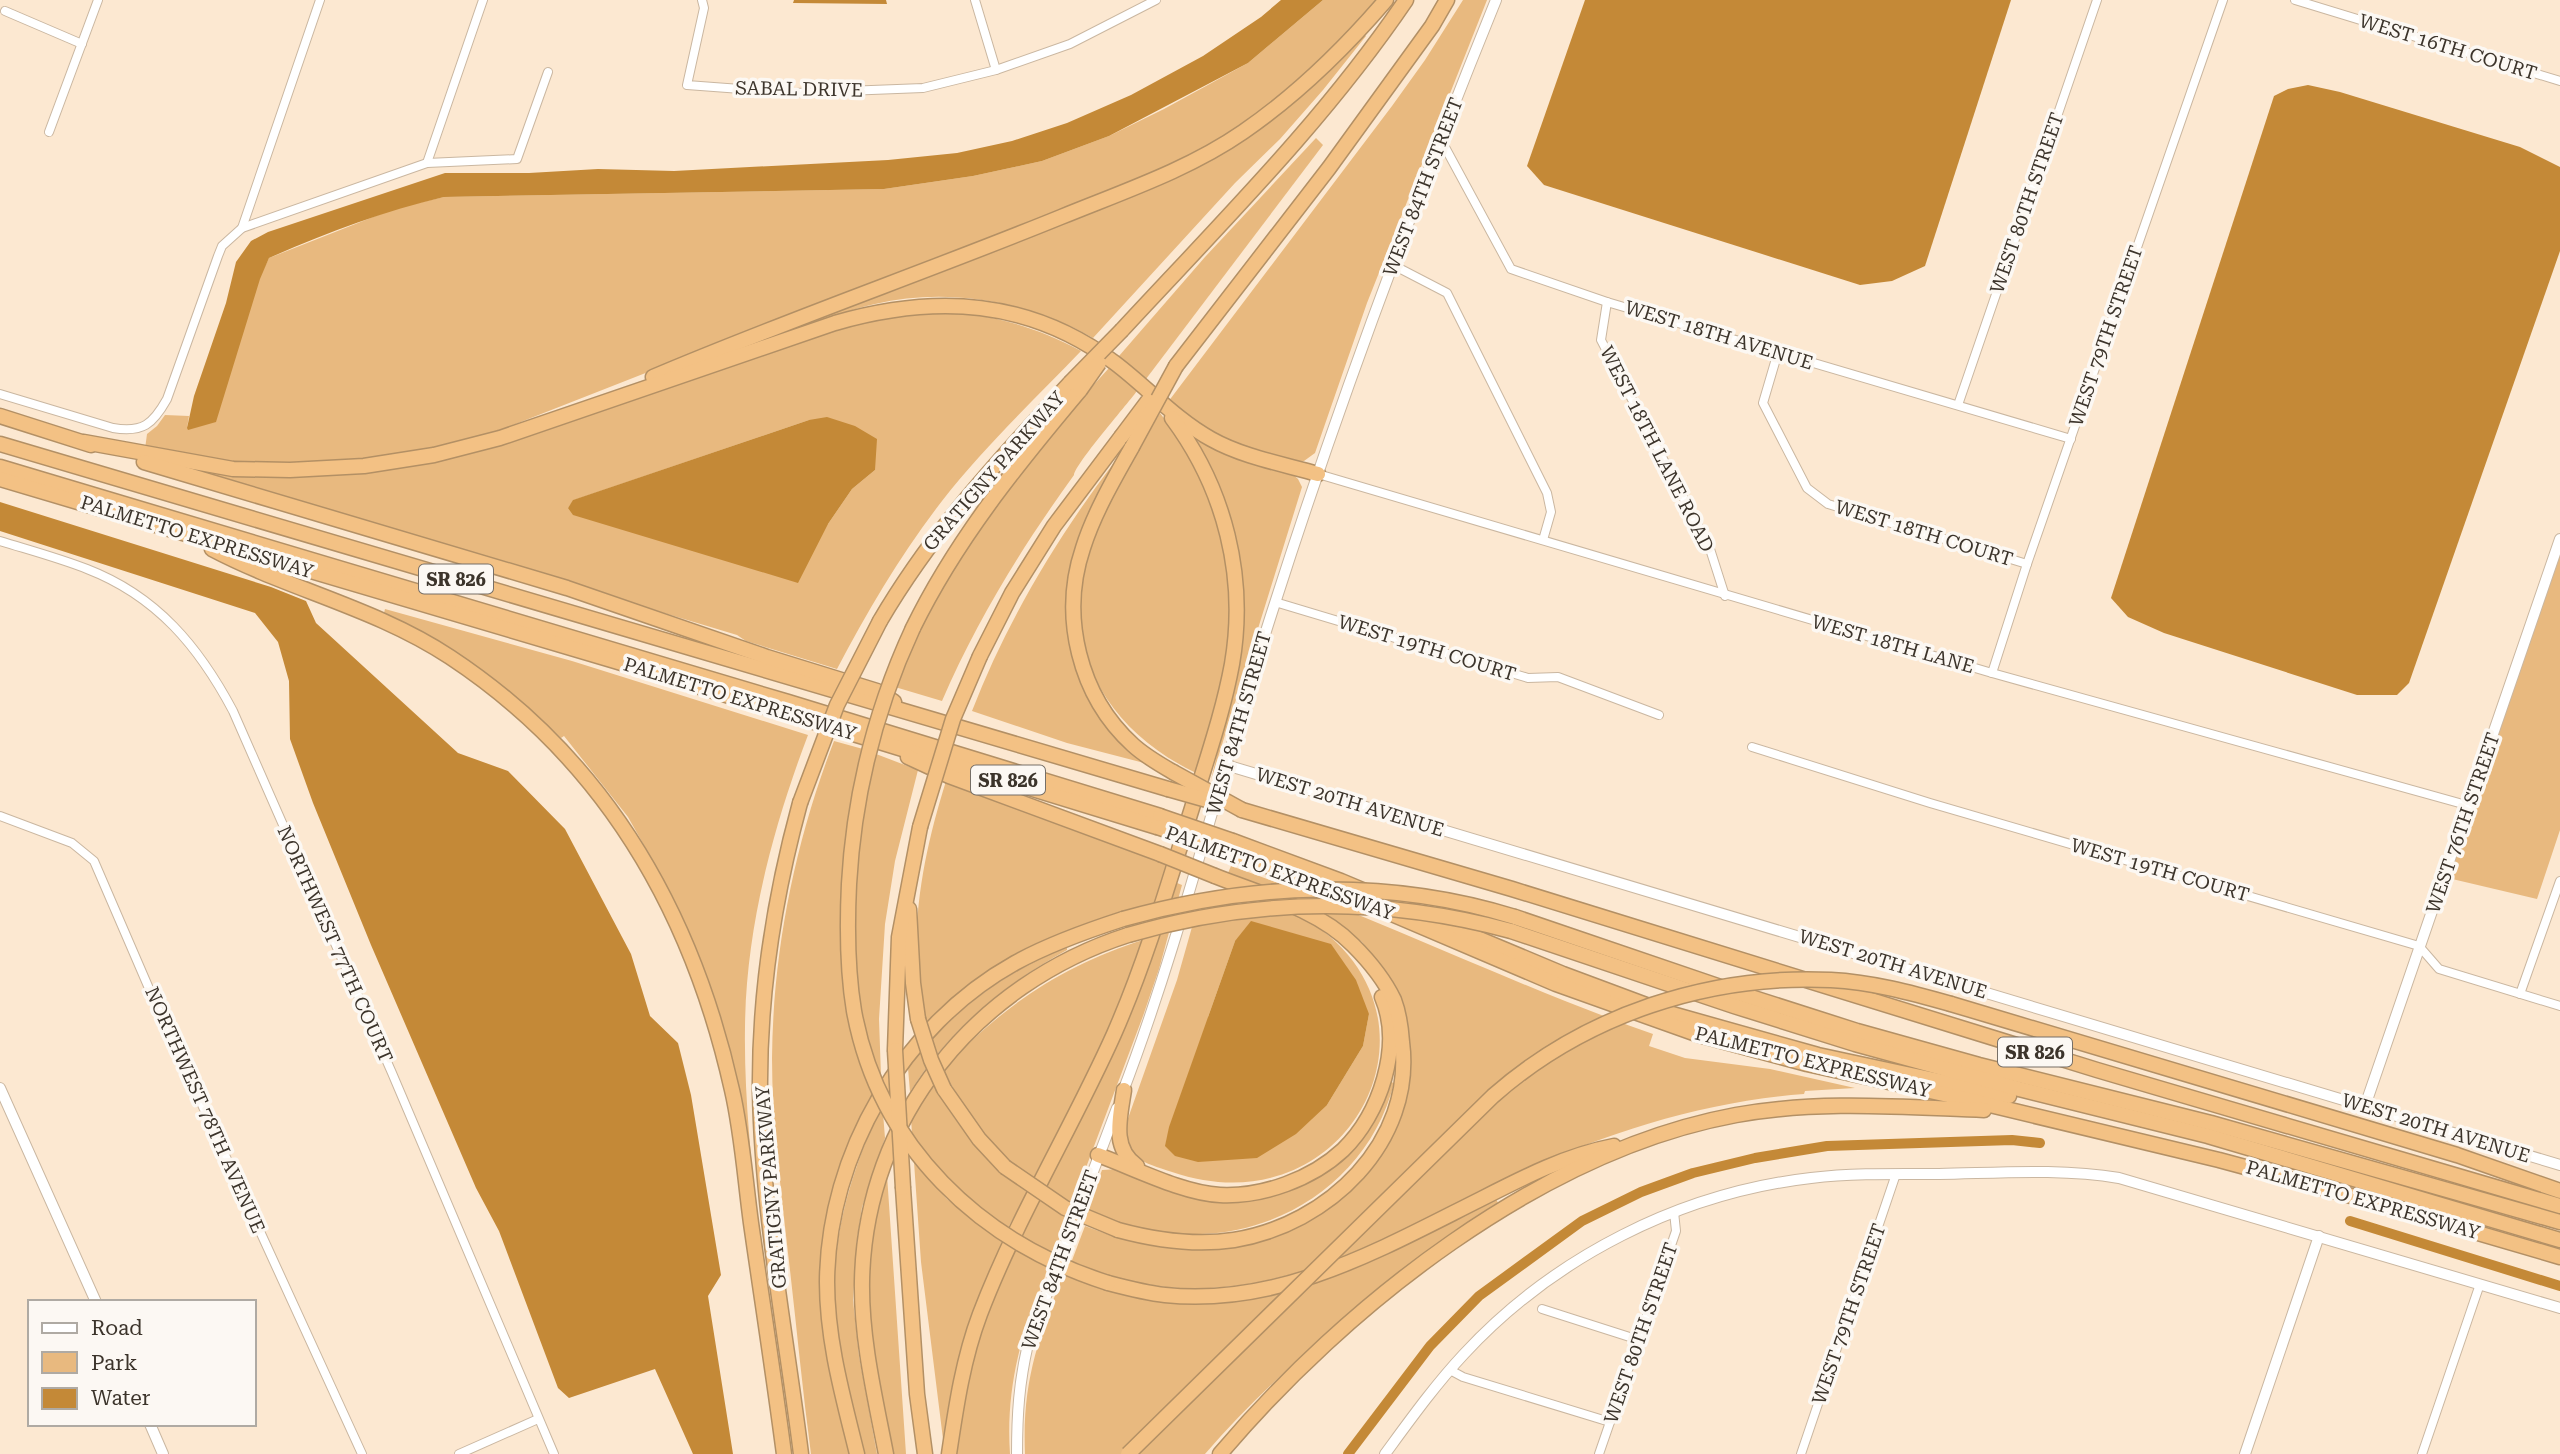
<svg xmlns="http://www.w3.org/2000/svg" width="2560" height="1454" viewBox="0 0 2560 1454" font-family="'Roboto Serif',serif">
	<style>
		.green { fill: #e8b97f; fill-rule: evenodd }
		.water { fill: #c48937 }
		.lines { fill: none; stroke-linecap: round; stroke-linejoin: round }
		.canal { stroke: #c48937; stroke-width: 10 }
		.minor-casing { stroke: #cab7a1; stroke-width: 10 }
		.tertiary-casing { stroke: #cab7a1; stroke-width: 12 }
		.motorway-casing { stroke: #b39065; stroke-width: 17 }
		.minor { stroke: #fff; stroke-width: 8 }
		.tertiary { stroke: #fff; stroke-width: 10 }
		.motorway { stroke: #f3c184; stroke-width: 14 }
		.motorway-bridge-casing { stroke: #b39065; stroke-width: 17; stroke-linecap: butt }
		.motorway-bridge { stroke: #f3c184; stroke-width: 14 }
		.labels { text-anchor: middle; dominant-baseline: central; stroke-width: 7; stroke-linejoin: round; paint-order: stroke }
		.shield { fill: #fcf8f3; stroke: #766f67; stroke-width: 2 }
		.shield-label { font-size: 18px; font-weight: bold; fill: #3c342b }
		.street-label { font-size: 19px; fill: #3c342b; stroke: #fcf8f3 }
	</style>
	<rect width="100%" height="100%" fill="#fce8d1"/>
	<g class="green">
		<path d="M1323,0H1376C1323,65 1258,122 1183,159C1156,173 1127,183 1099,195L503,429C418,455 330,470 240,463C208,461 177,454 145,449L147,434L157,426L165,415L189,416L187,428L269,258L396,208L444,197L884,189L973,176L1042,161L1109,136L1164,109L1248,63Z"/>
		<path d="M1463,0H1487L1367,303L1315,453L1304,461H1286L1213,436L1168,402L1392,106L1425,60Z"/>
		<path d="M1362,33L1366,36L1323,90L1280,139L1235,183L1093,338C1028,301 948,287 875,304C847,310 820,322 793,332L790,326L1193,165Z"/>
		<path d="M1316,138L1323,145L1146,379L1119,356L1205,257Z"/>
		<path d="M955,312C1003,318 1038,328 1081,351C1034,400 984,447 942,501C901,554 868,610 837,669L746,641L737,635L206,475L208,469L393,466L843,324L885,314ZM809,420L875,470L852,489L828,524L568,508L574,500Z"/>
		<path d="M1109,368L1137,391C1125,407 1076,463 1074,475C1022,547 977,620 942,701L895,687L944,578L1039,445Z"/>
		<path d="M1160,413L1192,456L1217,512L1232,590L1227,669L1196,773C1118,735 1068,668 1082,577C1090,524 1132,458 1160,413Z"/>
		<path d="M1200,439L1289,471L1298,479L1302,487L1211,780L1241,651L1243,611L1237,550L1228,517L1195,447Z"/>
		<path d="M1113,464L1117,466L1082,533L1074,653L1148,764L1067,743L972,711C1006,623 1056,539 1113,464Z"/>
		<path d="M2560,552V830L2537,899L2448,878Z"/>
		<path d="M385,609L572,661L808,735C773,827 746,928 745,1027C744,1093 751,1159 758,1225L737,1106L680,917L658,870L628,817L564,736L561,738C508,688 448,647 384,613Z"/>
		<path d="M834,741L863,749L918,770L895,861L885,924L879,1019L881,1076L859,1123L824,1255L852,1454H811C802,1387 796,1320 788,1253C781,1188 772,1123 772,1058C773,950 795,842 834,741Z"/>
		<path d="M946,781L1169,865L1158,903C1067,923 994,958 926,1023C905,943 922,858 946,781Z"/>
		<path d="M1231,866C1374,916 1510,984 1653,1034L1649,1046L1685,1058L1770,1069L1855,1088L1805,1091L1804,1094C1706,1101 1609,1132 1520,1172C1411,1222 1303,1295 1179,1288C1141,1286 1106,1275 1071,1263L1085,1226L1115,1237L1149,1244L1264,1235L1365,1173L1408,1079L1375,959L1362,942L1317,908L1228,873Z"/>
		<path d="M1177,883L1182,885L1159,969L1143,1016L1026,1327C1013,1369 1007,1410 1010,1454H953L977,1331L1152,953Z"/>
		<path d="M1297,914C1465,1006 1354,1234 1172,1172C1142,1162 1127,1160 1126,1124L1177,980L1192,927L1239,919ZM1235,941L1369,1014L1363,1046L1327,1105L1208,1017Z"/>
		<path d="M1146,939L1105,1040L1033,1179C994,1151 964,1112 943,1069C1004,1005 1061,966 1146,939Z"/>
		<path d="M1067,947V950C1003,985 949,1030 910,1092L908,1068C949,1013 1004,972 1067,947Z"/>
		<path d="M933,1081C954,1126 989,1162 1027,1192L1007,1230L987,1217L936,1167L912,1135L911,1117Z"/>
		<path d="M1391,1082L1394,1083C1372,1171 1292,1231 1201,1234C1162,1236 1123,1226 1087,1211L1102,1170L1118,1169L1193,1197L1309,1176L1379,1106Z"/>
		<path d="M880,1107L883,1113L885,1138L862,1207L857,1239L853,1300L859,1356L877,1454H865C855,1416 844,1378 838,1340C826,1252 846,1186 880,1107Z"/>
		<path d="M914,1162L947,1199L1002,1242L974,1312L944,1447L921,1262Z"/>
		<path d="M887,1175L906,1454H892C882,1395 866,1336 868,1276C869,1242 878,1208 887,1175Z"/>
		<path d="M1496,1199L1498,1203C1455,1229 1416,1261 1377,1293C1316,1342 1257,1394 1205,1454H1025C1022,1381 1038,1341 1063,1274L1106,1289L1251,1298Z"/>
	</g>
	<g class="water">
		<path d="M794,0H886L887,4L793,3Z"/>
		<path d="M1281,0H1323L1248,63L1109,136L1042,161L973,176L884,189L444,197C384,211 326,233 269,258L260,279L216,422L188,430L187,428L194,396L226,303L236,262L251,241L268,232L445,173H529L598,169L674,171L888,160L957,153L1012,141L1067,123L1131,95L1203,56L1261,17Z"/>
		<path d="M1585,0H2011L1925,266L1892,281L1860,285L1544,185L1527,166Z"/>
		<path d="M2308,85L2340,92L2520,147L2560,167V251L2409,683L2397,695H2357L2164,633L2128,617L2111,598L2274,96L2288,89Z"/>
		<path d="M827,417L855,426L877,439L875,470L852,489L828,524L798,583L573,515L568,508L573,500L809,420Z"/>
		<path d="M0,502L271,587L306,601L316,623L458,753L508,771L565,829L631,954L650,1016L678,1043L691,1095L721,1275L708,1296L733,1454H693L655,1369L569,1398L558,1388L499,1231L476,1188L371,945L313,803L290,739L289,681L278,642L255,613L0,531Z"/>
		<path d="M1251,921L1331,944L1356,980L1369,1014L1363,1046L1327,1105L1296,1134L1257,1158L1198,1162L1175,1156L1165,1146L1169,1127L1235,941Z"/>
	</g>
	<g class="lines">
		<g class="canal">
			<path d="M2350,1221L2560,1286"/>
			<path d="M1348,1454L1430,1346L1479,1296L1582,1221L1641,1192L1693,1173L1755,1158L1827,1146L2012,1140L2040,1143"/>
		</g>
		<defs>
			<g id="minor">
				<path d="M702,0L704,8L687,85L794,93L923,88L996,70L1070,44L1156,0"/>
				<path d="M975,0L996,70"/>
				<path d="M2295,0L2560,81"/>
				<path d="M5,11L82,44"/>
				<path d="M49,132L98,0"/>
				<path d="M1440,138L1511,269L1607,302L2071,439"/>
				<path d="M427,163L483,0"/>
				<path d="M242,228L320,0"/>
				<path d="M1393,265L1447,293L1547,493L1551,512L1543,540"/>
				<path d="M1607,302L1601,340L1710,549L1725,596"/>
				<path d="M1778,352L1763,403L1807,488L1828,504L2027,564"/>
				<path d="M0,394L113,428C143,433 153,424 167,399L218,256L222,246L242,228L427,163L517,159L548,72"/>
				<path d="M1958,405L2097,0"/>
				<path d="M1318,474L1992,673L2470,806"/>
				<path d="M0,541C29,550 59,558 87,569C157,596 199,647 233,711L392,1073L554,1454"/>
				<path d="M1275,602L1528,678L1558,677L1659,715"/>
				<path d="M1992,673L2027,564L2223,0"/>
				<path d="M1752,747L1930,803L2419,946L2439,969L2560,1006"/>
				<path d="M0,816L72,843L94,861L154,1000L362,1454"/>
				<path d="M2520,994L2560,881"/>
				<path d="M1542,1309L1639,1340"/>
				<path d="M1450,1370L1463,1377L1610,1422"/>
				<path d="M459,1454L538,1419"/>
				<path d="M1599,1454L1676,1231L1674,1212"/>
				<path d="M1801,1454L1896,1174"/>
				<path d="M2422,1454L2480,1284"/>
			</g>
			<g id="tertiary">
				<path d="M1226,765L2560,1165"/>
				<path d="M0,1088L96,1302"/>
				<path d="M1122,1094C1184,932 1222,764 1276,600C1341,397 1416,197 1496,0"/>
				<path d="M2365,1106C2429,917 2496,729 2560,539"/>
				<path d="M150,1424L163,1454"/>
				<path d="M1017,1454C1017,1414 1019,1383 1028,1344L1117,1108"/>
				<path d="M1385,1454C1410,1420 1435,1385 1464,1354C1554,1257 1680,1193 1811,1178C1854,1173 1896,1174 1939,1174C1998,1173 2060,1168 2119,1178L2560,1308"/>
				<path d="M2245,1454L2319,1236"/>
			</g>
			<g id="motorway">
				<path d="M1122,330C1221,223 1324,121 1406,0"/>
				<path d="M1176,366L1329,168L1432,26L1447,0"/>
				<path d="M653,377C787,320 926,272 1061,217C1122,192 1188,170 1243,132C1297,95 1343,50 1386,0"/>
				<path d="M0,416L91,445"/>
				<path d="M84,442L233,469L290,470L364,466L434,455L500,438L835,323C936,294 1029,299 1115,363C1148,388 1175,419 1211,439C1243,457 1283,464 1318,474"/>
				<path d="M0,444L1168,789"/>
				<path d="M1132,447C1114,479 1094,513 1083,548C1060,616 1079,696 1133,745C1145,756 1159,764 1173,772"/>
				<path d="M144,462L567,588L767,657L877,691L894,702"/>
				<path d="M0,467L788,702L1160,816"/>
				<path d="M0,479L615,661L1157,827"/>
				<path d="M212,549C290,590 376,608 450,657C606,760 692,911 732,1090C742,1133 745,1179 751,1223C762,1300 774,1377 784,1454"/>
				<path d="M880,621C932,532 1000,458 1070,383"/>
				<path d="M913,628C956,540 1017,465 1080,390"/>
				<path d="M980,656L1012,593L1054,526L1121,437"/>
				<path d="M908,757L949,776L1160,854"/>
				<path d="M800,803C774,898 759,992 760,1091C762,1212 786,1334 801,1454"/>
				<path d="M1242,810L1512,889L2097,1070L2560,1206"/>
				<path d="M1233,841L1341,881L1563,974L1665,1012L1818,1055L2009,1096"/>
				<path d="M1230,852L1359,900L1556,984L1699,1035L1807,1064L1948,1095L2219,1160L2334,1191L2560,1257"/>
				<path d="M909,909L913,983L918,1019"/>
				<path d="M1515,917L1738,993L1857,1031L1979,1065L2211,1123L2560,1222"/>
				<path d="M1511,931L1734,1006L1855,1044L2019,1089L2208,1136L2560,1240"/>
				<path d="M1951,1004L2457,1155L2560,1191"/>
				<path d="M895,1050L899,937L920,827"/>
				<path d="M944,1089L979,1139L1005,1167"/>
				<path d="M1124,1090C1120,1117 1111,1148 1137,1166"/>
				<path d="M1098,1155C1134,1168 1182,1193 1220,1195C1263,1197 1312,1179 1343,1150C1380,1114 1403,1046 1382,997"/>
				<path d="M903,1188L917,1394L925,1454"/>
				<path d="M1118,1230C1155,1240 1195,1246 1234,1240C1328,1225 1415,1142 1402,1042C1401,1028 1399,1013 1394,1000C1385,981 1368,960 1353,945C1318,909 1260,894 1215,876"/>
				<path d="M1108,1283C1127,1288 1146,1293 1165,1295C1281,1307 1381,1249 1481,1199C1524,1177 1567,1155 1614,1146"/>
				<path d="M857,1454C843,1397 827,1341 827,1282C828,1154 902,1026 1015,963C1049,944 1086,931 1123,919"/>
				<path d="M886,1454C875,1397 861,1339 862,1281C865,1118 976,984 1128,935"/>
				<path d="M949,1454C956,1407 963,1359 980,1314C1017,1217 1072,1128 1114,1034C1146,961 1168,885 1192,808C1206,761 1223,713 1232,664C1247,577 1225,489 1172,418"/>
				<path d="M1220,1454C1346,1305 1541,1151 1736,1115C1820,1100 1900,1107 1984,1110"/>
			</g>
		</defs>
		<use href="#minor" class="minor-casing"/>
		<use href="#tertiary" class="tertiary-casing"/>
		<use href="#motorway" class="motorway-casing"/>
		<use href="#minor" class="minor"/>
		<use href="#tertiary" class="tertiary"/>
		<use href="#motorway" class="motorway"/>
		<defs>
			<g id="motorway-bridge">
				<path d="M1070,383L1122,330"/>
				<path d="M1080,390L1099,363"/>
				<path d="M1121,437L1148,401"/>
				<path d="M1132,447L1176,366"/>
				<path d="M913,628C875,710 854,794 849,884C847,926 847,969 854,1011C879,1147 980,1242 1108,1283"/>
				<path d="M1173,772L1242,810"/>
				<path d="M1168,789L1214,802"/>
				<path d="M800,803L837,705L880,621"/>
				<path d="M1160,816L1233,841"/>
				<path d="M920,827L953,719L980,656"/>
				<path d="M1157,827L1230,852"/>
				<path d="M1160,854L1215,876"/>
				<path d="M1123,919C1250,883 1387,877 1515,917"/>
				<path d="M1128,935C1254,898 1384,897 1511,931"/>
				<path d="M918,1019L931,1060L944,1089"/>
				<path d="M895,1050L903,1188"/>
				<path d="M1005,1167L1065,1208L1118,1230"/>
				<path d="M1128,1454L1493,1096C1585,1015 1709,974 1831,980C1872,982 1912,993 1951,1004"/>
			</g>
		</defs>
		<use href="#motorway-bridge" class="motorway-bridge-casing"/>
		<use href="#motorway-bridge" class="motorway-bridge"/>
	</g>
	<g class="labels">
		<g class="shield">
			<rect x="419" y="564.5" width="74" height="29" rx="5"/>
			<rect x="971" y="765.5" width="74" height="29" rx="5"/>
			<rect x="1998" y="1037.5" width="74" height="29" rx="5"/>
		</g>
		<g class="shield-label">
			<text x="456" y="579">SR 826</text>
			<text x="1008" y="780">SR 826</text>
			<text x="2035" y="1052">SR 826</text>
		</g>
		<g class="street-label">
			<text transform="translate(2448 47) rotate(17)">WEST 16TH COURT</text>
			<text transform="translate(799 89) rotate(1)">SABAL DRIVE</text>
			<text transform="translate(1423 187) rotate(-69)">WEST 84TH STREET</text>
			<text transform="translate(2027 203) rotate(-71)">WEST 80TH STREET</text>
			<text transform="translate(1719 335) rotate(17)">WEST 18TH AVENUE</text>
			<text transform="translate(2106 336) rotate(-71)">WEST 79TH STREET</text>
			<text transform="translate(1657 449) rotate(63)">WEST 18TH LANE ROAD</text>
			<text transform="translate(994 471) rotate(-49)">GRATIGNY PARKWAY</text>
			<text transform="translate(1924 533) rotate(17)">WEST 18TH COURT</text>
			<text transform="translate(197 537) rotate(17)">PALMETTO EXPRESSWAY</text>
			<text transform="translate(1893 644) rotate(16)">WEST 18TH LANE</text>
			<text transform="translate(1427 648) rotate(17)">WEST 19TH COURT</text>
			<text transform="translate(740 699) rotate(17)">PALMETTO EXPRESSWAY</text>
			<text transform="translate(1239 723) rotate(-74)">WEST 84TH STREET</text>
			<text transform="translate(1350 802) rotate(17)">WEST 20TH AVENUE</text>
			<text transform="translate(2463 823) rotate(-71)">WEST 76TH STREET</text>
			<text transform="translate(2160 870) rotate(16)">WEST 19TH COURT</text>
			<text transform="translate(1280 873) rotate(20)">PALMETTO EXPRESSWAY</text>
			<text transform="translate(335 944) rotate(66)">NORTHWEST 77TH COURT</text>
			<text transform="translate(1893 964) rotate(17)">WEST 20TH AVENUE</text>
			<text transform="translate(1813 1062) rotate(14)">PALMETTO EXPRESSWAY</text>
			<text transform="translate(205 1110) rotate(66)">NORTHWEST 78TH AVENUE</text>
			<text transform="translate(2436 1128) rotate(17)">WEST 20TH AVENUE</text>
			<text transform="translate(771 1187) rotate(-95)">GRATIGNY PARKWAY</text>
			<text transform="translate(2363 1200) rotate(16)">PALMETTO EXPRESSWAY</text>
			<text transform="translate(1060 1260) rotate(-70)">WEST 84TH STREET</text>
			<text transform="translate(1849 1314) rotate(-71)">WEST 79TH STREET</text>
			<text transform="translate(1641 1333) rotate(-71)">WEST 80TH STREET</text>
		</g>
	</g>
	<rect x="28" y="1300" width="228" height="126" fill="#fcf8f3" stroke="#afaaa3" stroke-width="2"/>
	<rect x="42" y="1323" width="35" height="10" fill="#ffffff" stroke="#afaaa3" stroke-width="2"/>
	<text x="91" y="1335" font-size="21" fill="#3c342b">Road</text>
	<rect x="42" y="1352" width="35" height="21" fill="#e8b97f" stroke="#afaaa3" stroke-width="2"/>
	<text x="91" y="1370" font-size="21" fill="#3c342b">Park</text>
	<rect x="42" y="1388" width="35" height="21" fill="#c48937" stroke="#afaaa3" stroke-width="2"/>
	<text x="91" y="1405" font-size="21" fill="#3c342b">Water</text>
</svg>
